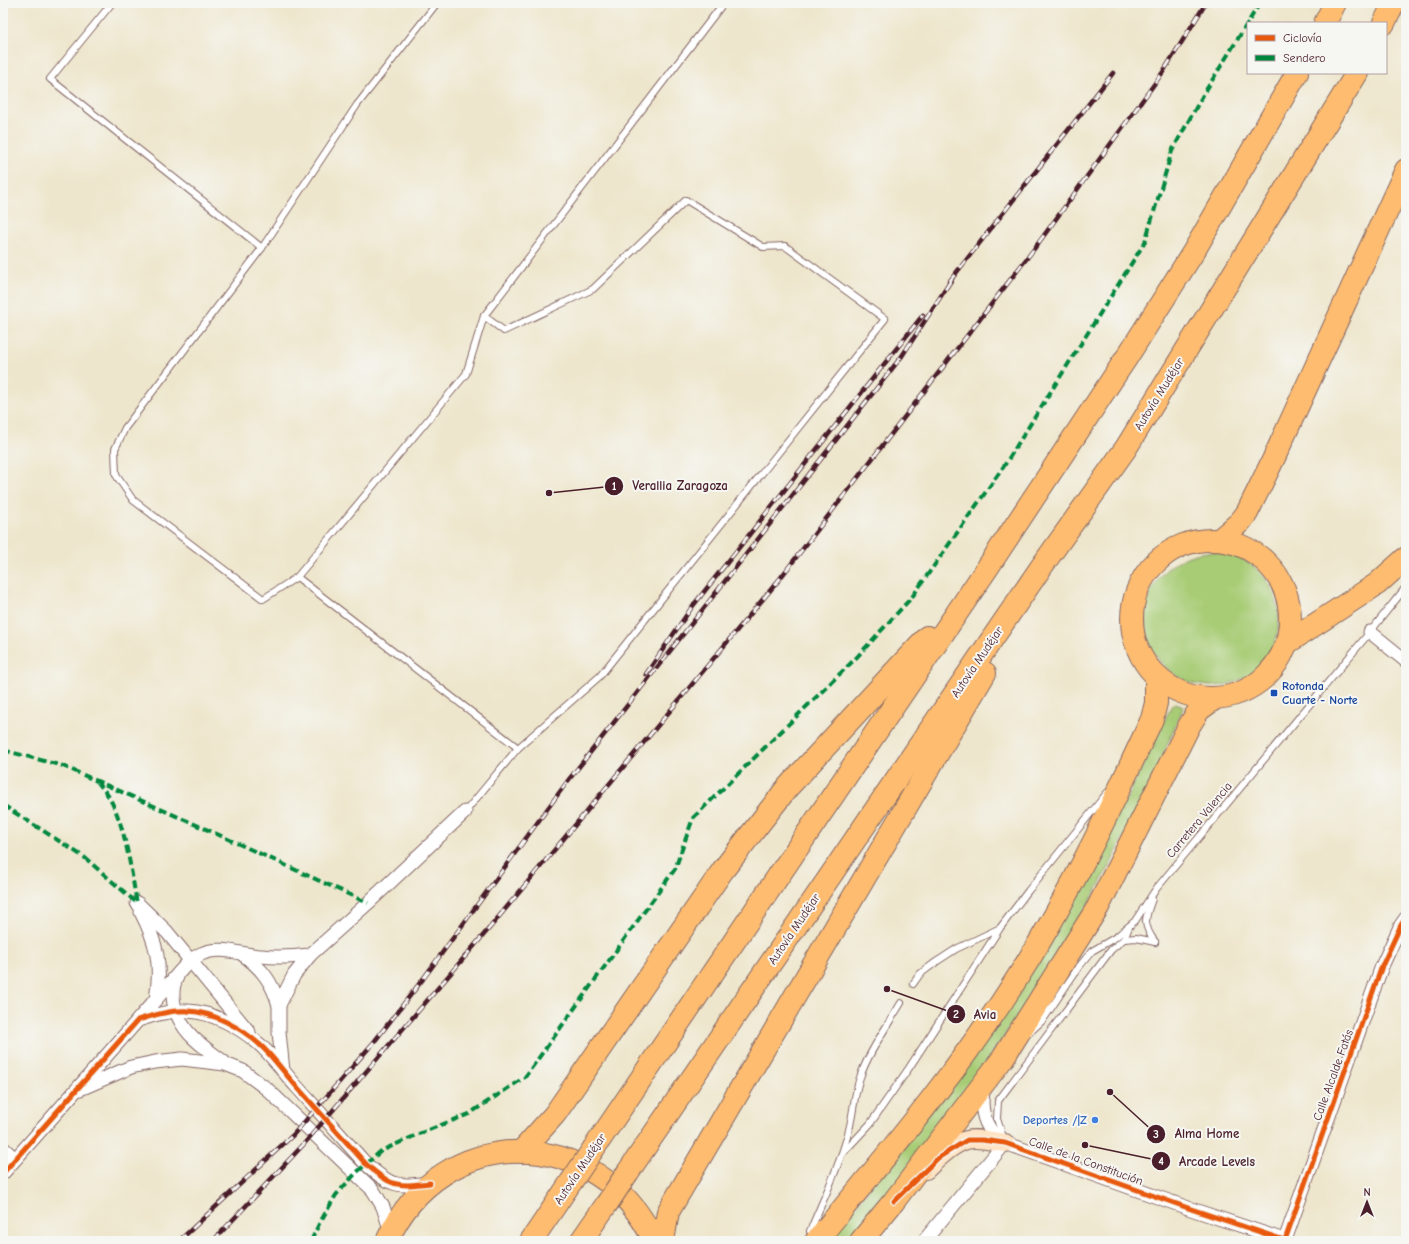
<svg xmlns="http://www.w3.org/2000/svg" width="1409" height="1244" viewBox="0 0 1409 1244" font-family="'Comic Neue',sans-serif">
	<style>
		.green { fill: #a7cc75; stroke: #787650 }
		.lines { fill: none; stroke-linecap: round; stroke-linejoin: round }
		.lane-casing { stroke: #836563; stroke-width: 8 }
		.street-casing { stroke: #836563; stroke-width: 15 }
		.secondary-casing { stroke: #836563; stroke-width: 20 }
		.highway-casing { stroke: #836563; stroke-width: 24 }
		.lane { stroke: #fff; stroke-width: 6 }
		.street { stroke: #fff; stroke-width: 13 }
		.secondary { stroke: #fee4c5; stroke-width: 18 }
		.highway { stroke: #fdbc6f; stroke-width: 22 }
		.rail-casing { stroke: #4a1f2b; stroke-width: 4.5 }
		.rail { stroke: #f6f6f2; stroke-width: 3; stroke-dasharray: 9; stroke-linecap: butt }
		.highway-bridge-casing { stroke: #836563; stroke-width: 24; stroke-linecap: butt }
		.highway-bridge { stroke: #fdbc6f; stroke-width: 22 }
		.quiet { stroke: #00873e; stroke-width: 4; stroke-dasharray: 8 4; stroke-linecap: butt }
		.cycleway-casing { stroke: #f6f6f2; stroke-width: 8 }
		.cycleway { stroke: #e8590c; stroke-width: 5 }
		.transit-dot { fill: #1a4fb4; stroke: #f6f6f2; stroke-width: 1.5 }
		.shop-dot { fill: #3f7fe0; stroke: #f6f6f2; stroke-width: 1.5 }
		.labels { text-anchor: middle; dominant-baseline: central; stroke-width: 4; stroke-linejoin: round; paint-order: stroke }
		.street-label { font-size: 12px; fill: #4a1f2b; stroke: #f6f6f2 }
		.transit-label { font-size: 12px; font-weight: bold; fill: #164399; stroke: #f6f6f2; text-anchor: start }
		.shop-label { font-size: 12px; font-weight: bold; fill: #366cbe; stroke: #f6f6f2; text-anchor: end }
		.leader { fill: none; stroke: #4a1f2b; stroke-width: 1.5 }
		.callout-dot { fill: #4a1f2b; stroke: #f6f6f2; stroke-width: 1.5 }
		.mark-label { font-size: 12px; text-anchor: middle; font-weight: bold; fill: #fff }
		.callout-label { font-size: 13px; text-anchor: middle; font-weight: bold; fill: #4a1f2b; stroke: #f6f6f2; stroke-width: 4; stroke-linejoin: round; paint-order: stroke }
	</style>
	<rect width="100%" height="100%" fill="#f6f6f2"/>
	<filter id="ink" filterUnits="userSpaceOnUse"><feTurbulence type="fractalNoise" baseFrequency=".025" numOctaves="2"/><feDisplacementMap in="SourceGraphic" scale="8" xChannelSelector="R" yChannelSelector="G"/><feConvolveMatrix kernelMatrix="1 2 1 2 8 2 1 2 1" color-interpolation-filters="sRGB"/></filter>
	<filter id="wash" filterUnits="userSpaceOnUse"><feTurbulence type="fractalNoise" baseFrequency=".012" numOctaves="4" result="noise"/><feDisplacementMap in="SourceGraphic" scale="16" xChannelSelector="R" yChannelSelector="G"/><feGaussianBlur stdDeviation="0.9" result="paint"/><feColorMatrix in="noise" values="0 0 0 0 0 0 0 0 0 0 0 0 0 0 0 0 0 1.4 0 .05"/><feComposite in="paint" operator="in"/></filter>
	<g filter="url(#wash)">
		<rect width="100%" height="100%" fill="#eee6cc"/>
		<g class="green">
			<circle cx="1212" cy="619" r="67"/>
			<path d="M1175,703L1184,706L1149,786L1107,871L1060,954L926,1150L848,1241H829L1000,1019L1129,794L1172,705Z"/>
		</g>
	</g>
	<g filter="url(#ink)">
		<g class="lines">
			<defs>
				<g id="lane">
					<path d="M112,3L50,79L262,248"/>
					<path d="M437,3L357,105L262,248L125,428L115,449L116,475L133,500L263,599L297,577L466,374L484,316L722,5L721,3"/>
					<path d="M484,316L504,331L593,289L686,200L763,247L785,246L885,319L600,676L518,748"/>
					<path d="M297,577L518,748L465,812"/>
					<path d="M1152,899C1145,918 1142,924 1155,942"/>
					<path d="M1124,939L1136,938L1155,942"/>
					<path d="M913,984L920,974L936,962L956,949L998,929"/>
					<path d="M1029,1033L1043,1020L1078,968L1092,951L1116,937L1135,921L1156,889L1370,632L1406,587"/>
					<path d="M1004,1140L997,1119L998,1101L1111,950L1124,939L1129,927"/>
					<path d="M842,1154L870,1124L909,1068L1000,928L1028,891L1107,793"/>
					<path d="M810,1231C823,1200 838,1170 847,1137C854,1116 853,1093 862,1072C871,1048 888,1025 901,1003"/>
				</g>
				<g id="street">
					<path d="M1370,632L1406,661"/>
					<path d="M137,903L167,932L249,1032"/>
					<path d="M141,912C157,943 162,964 156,999"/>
					<path d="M242,954C262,968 272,982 279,1005"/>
					<path d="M177,977C172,986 172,994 174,1004C181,1034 202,1045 225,1063"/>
					<path d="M138,1020C148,1008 159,996 170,983C179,973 188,960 201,954C221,945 241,955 261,956C278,958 293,957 310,955"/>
					<path d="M283,1071L279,1032V1005L294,975L310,955L368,903L465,812"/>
					<path d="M984,1087C980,1102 982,1121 993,1133C996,1137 1001,1140 1005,1143L1191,1209L1287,1241"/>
					<path d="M80,1089L131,1067L155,1062L182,1059L225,1064L243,1071L267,1089L373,1190L383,1207L391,1232"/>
					<path d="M3,1148L15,1159"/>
					<path d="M3,1173L138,1020C154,1015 171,1010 188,1011C213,1012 241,1028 259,1044C272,1055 285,1074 297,1087C320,1113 343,1138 366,1164C392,1187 396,1187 430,1183"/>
					<path d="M1285,1240L1382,966L1401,925L1406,918"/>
					<path d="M924,1241L1005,1143"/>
				</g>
				<path id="secondary" d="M926,1170C936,1160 954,1143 967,1140C977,1137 995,1142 1005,1143"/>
				<g id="highway">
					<path d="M1325,23L1335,3"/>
					<path d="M1384,23L1394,3"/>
					<circle cx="1211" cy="619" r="79"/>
					<path d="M1219,540L1240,522L1247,513L1273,460L1406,170"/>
					<path d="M1287,643L1377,584L1406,558"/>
					<path d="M594,1148L986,570L1127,357L1194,251L1297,73"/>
					<path d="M521,1152L555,1114L723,870L787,788L927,637"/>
					<path d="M628,1172L1042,566L1126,448L1357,73"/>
					<path d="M387,1241C441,1121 599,1123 654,1241"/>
					<path d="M531,1241L571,1182"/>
					<path d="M581,1241L606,1205"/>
					<path d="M663,1241L668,1212L985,673"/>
					<path d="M816,1241C888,1154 961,1068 1021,972C1072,892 1112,805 1152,719L1156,703V677"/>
					<path d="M861,1241L894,1201L1003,1058L1098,907L1189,726L1199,710L1214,699"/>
				</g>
			</defs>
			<use href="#lane" class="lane-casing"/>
			<use href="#street" class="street-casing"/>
			<use href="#secondary" class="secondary-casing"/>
			<use href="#highway" class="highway-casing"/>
			<use href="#lane" class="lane"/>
			<use href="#street" class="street"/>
			<use href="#secondary" class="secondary"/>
			<use href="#highway" class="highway"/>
			<defs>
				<g id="rail">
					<path d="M949,282L1113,73"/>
					<path d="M646,674L692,607L923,315"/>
					<path d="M179,1241L293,1135L374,1042L423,979L567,782L902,356L952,279"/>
					<path d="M213,1241L303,1145L487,931L778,581L1034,249L1163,72L1206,3"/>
				</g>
			</defs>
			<use href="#rail" class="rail-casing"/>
			<use href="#rail" class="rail"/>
			<defs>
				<g id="highway-bridge">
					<path d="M571,1182L594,1148"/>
					<path d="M606,1205L628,1172"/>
				</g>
			</defs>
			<use href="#highway-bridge" class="highway-bridge-casing"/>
			<use href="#highway-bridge" class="highway-bridge"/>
			<g class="quiet">
				<path d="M3,750L63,766L217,834L368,903"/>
				<path d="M97,781C102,788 108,794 111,801C126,829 131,872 137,903"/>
				<path d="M3,805L84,857L137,903"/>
				<path d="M311,1241L319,1224L336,1195L356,1173L381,1151L421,1133L469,1114L525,1077L675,869L693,818L856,658L912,597L1004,466L1145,242L1172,151L1203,95L1260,3"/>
			</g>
			<defs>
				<g id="cycleway">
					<path d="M3,1173L138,1020C154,1015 171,1010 188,1011C213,1012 241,1028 259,1044C272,1055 285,1074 297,1087C320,1113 343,1138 366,1164C392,1187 396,1187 430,1183"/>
					<path d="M894,1201L938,1158L967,1140H982L1005,1143L1191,1209L1287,1241"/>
					<path d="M1285,1240L1382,966L1401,925L1406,918"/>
				</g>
			</defs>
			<use href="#cycleway" class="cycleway-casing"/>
			<use href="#cycleway" class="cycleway"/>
		</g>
	</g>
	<rect class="transit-dot" x="1270" y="689" width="8" height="8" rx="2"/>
	<circle class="shop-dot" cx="1095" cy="1120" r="4"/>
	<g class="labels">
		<g class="street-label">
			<text transform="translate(1159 394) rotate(-58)">Autovía Mudéjar</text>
			<text transform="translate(977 662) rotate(-56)">Autovía Mudéjar</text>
			<text transform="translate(1199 820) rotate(-50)">Carretera Valencia</text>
			<text transform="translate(794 929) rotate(-56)">Autovía Mudéjar</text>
			<text transform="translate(1333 1075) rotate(-70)">Calle Alcalde Fatás</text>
			<text transform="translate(1086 1161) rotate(20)">Calle de la Constitución</text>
			<text transform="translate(580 1169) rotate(-56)">Autovía Mudéjar</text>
		</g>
		<g class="transit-label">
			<text x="1282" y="686">Rotonda<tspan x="1282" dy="14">Cuarte - Norte</tspan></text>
		</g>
		<g class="shop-label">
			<text x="1087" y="1120">Deportes /|Z</text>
		</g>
	</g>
	<path class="leader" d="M549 493L614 486M887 989L956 1014M1110 1092L1156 1134M1085 1145L1161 1161"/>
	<g class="callout-dot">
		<circle cx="549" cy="493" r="4"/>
		<circle cx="887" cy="989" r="4"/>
		<circle cx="1110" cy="1092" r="4"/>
		<circle cx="1085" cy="1145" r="4"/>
		<circle cx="614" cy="486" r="10"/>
		<circle cx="956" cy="1014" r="10"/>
		<circle cx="1156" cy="1134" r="10"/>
		<circle cx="1161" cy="1161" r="10"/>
	</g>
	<g class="mark-label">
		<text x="614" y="490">1</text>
		<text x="956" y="1018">2</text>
		<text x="1156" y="1138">3</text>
		<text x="1161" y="1165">4</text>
	</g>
	<g class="callout-label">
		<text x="680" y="490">Verallia Zaragoza</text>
		<text x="985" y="1019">Avia</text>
		<text x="1207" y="1138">Alma Home</text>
		<text x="1217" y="1166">Arcade Levels</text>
	</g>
	<rect width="1409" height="1244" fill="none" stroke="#f6f6f2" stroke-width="16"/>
	<rect x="1247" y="22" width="140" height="52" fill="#f6f6f2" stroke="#b1a0a2"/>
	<rect x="1255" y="35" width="20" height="6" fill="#e8590c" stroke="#b1a0a2"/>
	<text x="1283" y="42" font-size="12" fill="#4a1f2b">Ciclovía</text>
	<rect x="1255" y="55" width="20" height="6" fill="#00873e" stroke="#b1a0a2"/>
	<text x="1283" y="62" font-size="12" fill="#4a1f2b">Sendero</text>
	<g transform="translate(1367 1202)" stroke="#f6f6f2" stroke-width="3" paint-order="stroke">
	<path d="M0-3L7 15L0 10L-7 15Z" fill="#4a1f2b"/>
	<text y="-6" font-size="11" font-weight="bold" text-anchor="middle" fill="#4a1f2b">N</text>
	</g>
</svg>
